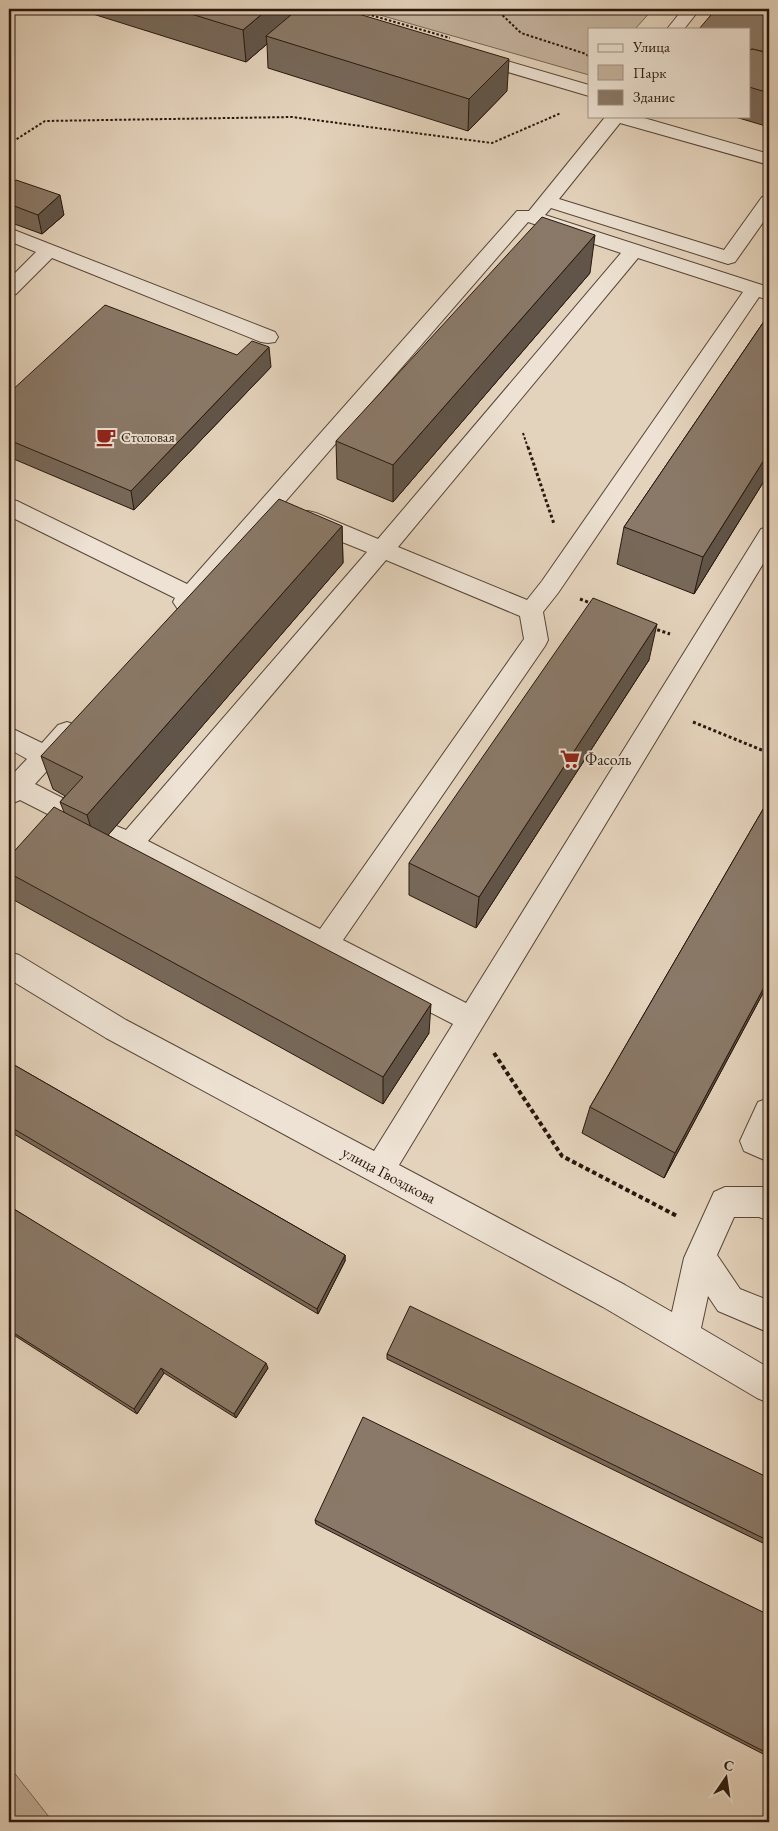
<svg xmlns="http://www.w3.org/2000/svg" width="778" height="1831" viewBox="0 0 778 1831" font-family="'EB Garamond',serif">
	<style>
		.green { fill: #c4b39e; stroke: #766556 }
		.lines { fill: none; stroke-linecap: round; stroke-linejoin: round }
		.minor-casing { stroke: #574639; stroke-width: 2 }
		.path-far2 { stroke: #28170d; stroke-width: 2; stroke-dasharray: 2.5 2; stroke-linecap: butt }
		.path-far1 { stroke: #28170d; stroke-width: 3; stroke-dasharray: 3 2.5; stroke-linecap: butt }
		.path { stroke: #28170d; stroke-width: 4; stroke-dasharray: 4.5 3; stroke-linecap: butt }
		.minor { fill: #ede2d3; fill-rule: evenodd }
		.wall { fill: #776859; stroke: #28170d }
		.shaded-wall { fill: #615549; stroke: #28170d }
		.building { fill: #8a7968; stroke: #28170d }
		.labels { text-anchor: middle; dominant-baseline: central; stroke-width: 4; stroke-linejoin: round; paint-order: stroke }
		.far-poi-label { font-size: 14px; fill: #28170d; stroke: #ede2d3; text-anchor: start }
		.poi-label { font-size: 16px; fill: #28170d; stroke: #ede2d3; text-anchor: start }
		.street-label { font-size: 16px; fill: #28170d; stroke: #ede2d3 }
	</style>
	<rect width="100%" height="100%" fill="#e4d3bc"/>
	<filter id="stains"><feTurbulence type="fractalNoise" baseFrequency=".004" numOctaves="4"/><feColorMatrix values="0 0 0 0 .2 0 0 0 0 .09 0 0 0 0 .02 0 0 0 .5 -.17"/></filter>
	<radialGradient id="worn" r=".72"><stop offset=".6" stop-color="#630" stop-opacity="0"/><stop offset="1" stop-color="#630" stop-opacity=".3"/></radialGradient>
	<g class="green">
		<path d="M359,9H653L635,29H589V75Z"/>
		<path d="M9,1766L53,1822H9Z"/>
	</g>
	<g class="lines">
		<defs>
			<g id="minor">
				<path d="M683,9H700L684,29H667Z"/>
				<path d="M473,51L589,85V96L467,60L464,56L467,52Z"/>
				<path d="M606,116H637L769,154V165L620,123L559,199L724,250L762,197L769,195V214L735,262L728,264L551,208L545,215L762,285L769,287V300L759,297L558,593L543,612L548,640L545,646L343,940L466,1003L761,529L769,527V554L399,1165L625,1285L672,1312L684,1258L714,1192L725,1187H764L769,1189V1221L759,1217H734L717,1255L740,1289L765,1299L769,1298V1330L765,1331L718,1311L708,1296L701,1328L769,1368V1403L757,1398L603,1307L106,1038L9,979V952L19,955L126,1020L374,1151L453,1024L120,853L100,842L96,834L100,826L109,823L126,830L367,552L300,525L297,519L300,513L308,511L316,513L378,539L621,253L528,222L193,608L185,611L177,608L173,602L175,598L9,516V499L17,501L187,584L517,211H529ZM638,258L743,292L542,581L527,600L398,547ZM386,560L520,616L524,639L320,929L148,841Z"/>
				<path d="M9,228L275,332L278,337L275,342L268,343L261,342L52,258L16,294L9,296V279L36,252L9,241Z"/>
				<path d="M67,722L76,725L80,732L76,739L35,784L92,813L96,821L92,829L83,832L20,800L9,805V778L27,759L9,749V727L42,743L58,725Z"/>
				<path d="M769,1098V1162L744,1151L740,1141L758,1102Z"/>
			</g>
		</defs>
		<use href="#minor" class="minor-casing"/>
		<g class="path-far2">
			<path d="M350,9L450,38"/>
			<path d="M496,9L521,33L586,54L589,57"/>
			<path d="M9,144L45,121L292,117L492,143L561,113"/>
			<path d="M523,433L528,448"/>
		</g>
		<g class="path-far1">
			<path d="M528,447L554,524"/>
			<path d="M580,599L593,604"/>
			<path d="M652,628L670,634"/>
			<path d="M693,722L769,753"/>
		</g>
		<path class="path" d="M494,1053L562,1156L677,1216"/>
		<use href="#minor" class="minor"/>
	</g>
	<g class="wall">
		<path d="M77,9H289V16L507,91L468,131L268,68L267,44L246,62Z"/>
		<path d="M769,9V127L732,116H749V29Z"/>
		<path d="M9,186L64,215L42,234L9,222Z"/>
		<path d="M590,273L393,502L337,479L336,441Z"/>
		<path d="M769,314V473L694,594L617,564L624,527Z"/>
		<path d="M271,367L134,510L9,457V393Z"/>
		<path d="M342,526L343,563L108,835L429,1033L383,1104L12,899L9,890V857L64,812L60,802L65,796L53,789L41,756Z"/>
		<path d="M649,660L476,928L409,895V863Z"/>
		<path d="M769,799V982L664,1178L582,1133L590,1107Z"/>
		<path d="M9,1062L345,1255V1261L318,1314L9,1131Z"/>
		<path d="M9,1206L268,1368L236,1418L164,1373L137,1414L9,1332Z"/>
		<path d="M387,1354L769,1478V1546L387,1359Z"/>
		<path d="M315,1520L769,1615V1757L316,1524Z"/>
	</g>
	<g class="shaded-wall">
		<path d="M268,9H289L290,24L266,36L267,44L246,62L243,30Z"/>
		<path d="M509,59L507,91L468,131L469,99Z"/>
		<path d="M60,195L64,215L42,234L38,215Z"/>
		<path d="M595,235L590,273L393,502V465Z"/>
		<path d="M269,347L271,367L134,510L131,491Z"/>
		<path d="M769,452V473L694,594L703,557Z"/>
		<path d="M342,526L343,563L97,848L87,815Z"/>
		<path d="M657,624L649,660L476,928L479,897Z"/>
		<path d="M769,978V982L664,1178L675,1153Z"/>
		<path d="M431,1004L429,1033L383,1104V1077Z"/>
		<path d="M345,1255V1261L318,1314L317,1309Z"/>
		<path d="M266,1363L268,1368L236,1418L234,1414Z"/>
		<path d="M161,1368L164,1373L137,1414L134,1409Z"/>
	</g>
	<g class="building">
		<path d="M175,9H268L243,30Z"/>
		<path d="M298,9H342L509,59L469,99L266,36Z"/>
		<path d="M716,9H769V53L752,49L749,51V29H699Z"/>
		<path d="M752,49L769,53V93L749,87V51Z"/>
		<path d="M16,180L60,195L38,215L9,204V186Z"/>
		<path d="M542,217L595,235L393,465L336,441Z"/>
		<path d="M105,305L237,355L252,341L269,347L131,491L9,440V393Z"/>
		<path d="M769,314V452L703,557L624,527Z"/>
		<path d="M279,499L342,526L87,815L60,802L83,777L41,756Z"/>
		<path d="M593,598L657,624L479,897L409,863Z"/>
		<path d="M769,799V978L675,1153L590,1107Z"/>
		<path d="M54,807L431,1004L383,1077L9,873V857Z"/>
		<path d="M9,1062L345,1255L317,1309L9,1126Z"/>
		<path d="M9,1206L266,1363L234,1414L161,1368L134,1409L9,1330Z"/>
		<path d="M410,1306L769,1478V1541L387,1354Z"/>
		<path d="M363,1417L769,1615V1754L315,1520Z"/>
	</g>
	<defs>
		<symbol id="cafe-bare" viewBox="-9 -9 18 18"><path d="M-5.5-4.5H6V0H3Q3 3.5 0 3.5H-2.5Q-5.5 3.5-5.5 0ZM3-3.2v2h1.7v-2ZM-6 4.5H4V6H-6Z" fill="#8f2418" stroke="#ede2d3" stroke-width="2.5" paint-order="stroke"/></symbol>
		<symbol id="supermarket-bare" viewBox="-9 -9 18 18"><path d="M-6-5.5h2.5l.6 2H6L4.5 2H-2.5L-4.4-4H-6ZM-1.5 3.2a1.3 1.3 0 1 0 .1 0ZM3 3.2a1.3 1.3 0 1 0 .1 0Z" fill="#8f2418" stroke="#ede2d3" stroke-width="2.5" paint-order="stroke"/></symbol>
	</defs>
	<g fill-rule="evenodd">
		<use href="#cafe-bare" x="92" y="423" width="28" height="28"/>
		<use href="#supermarket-bare" x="556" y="745" width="28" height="28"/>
	</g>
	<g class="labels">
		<g class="far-poi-label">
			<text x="121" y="437">Столовая</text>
		</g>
		<g class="poi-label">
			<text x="585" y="759">Фасоль</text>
		</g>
		<g class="street-label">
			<text transform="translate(389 1175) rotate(28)">улица Гвоздкова</text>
		</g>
	</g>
	<rect width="778" height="1831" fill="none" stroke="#e4d3bc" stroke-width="30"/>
	<rect x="10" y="10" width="758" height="1811" fill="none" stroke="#28170d" stroke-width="2.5"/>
	<rect x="15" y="15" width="748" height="1801" fill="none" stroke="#28170d"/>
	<rect x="588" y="28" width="162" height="90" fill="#ede2d3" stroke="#9e9184"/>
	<rect x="598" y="44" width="25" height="8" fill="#ede2d3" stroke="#9e9184"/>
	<text x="633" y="52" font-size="15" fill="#28170d">Улица</text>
	<rect x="598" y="65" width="25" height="15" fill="#c4b39e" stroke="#9e9184"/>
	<text x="633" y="78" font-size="15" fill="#28170d">Парк</text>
	<rect x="598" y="90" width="25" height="15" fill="#8a7968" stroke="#9e9184"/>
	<text x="633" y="102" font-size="15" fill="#28170d">Здание</text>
	<g transform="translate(726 1778) rotate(13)" stroke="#ede2d3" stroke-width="4" paint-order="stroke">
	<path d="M0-4L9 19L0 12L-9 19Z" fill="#28170d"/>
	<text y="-8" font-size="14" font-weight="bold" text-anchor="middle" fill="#28170d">С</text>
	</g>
	<rect width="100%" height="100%" filter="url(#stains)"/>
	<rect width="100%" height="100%" fill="url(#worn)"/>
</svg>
